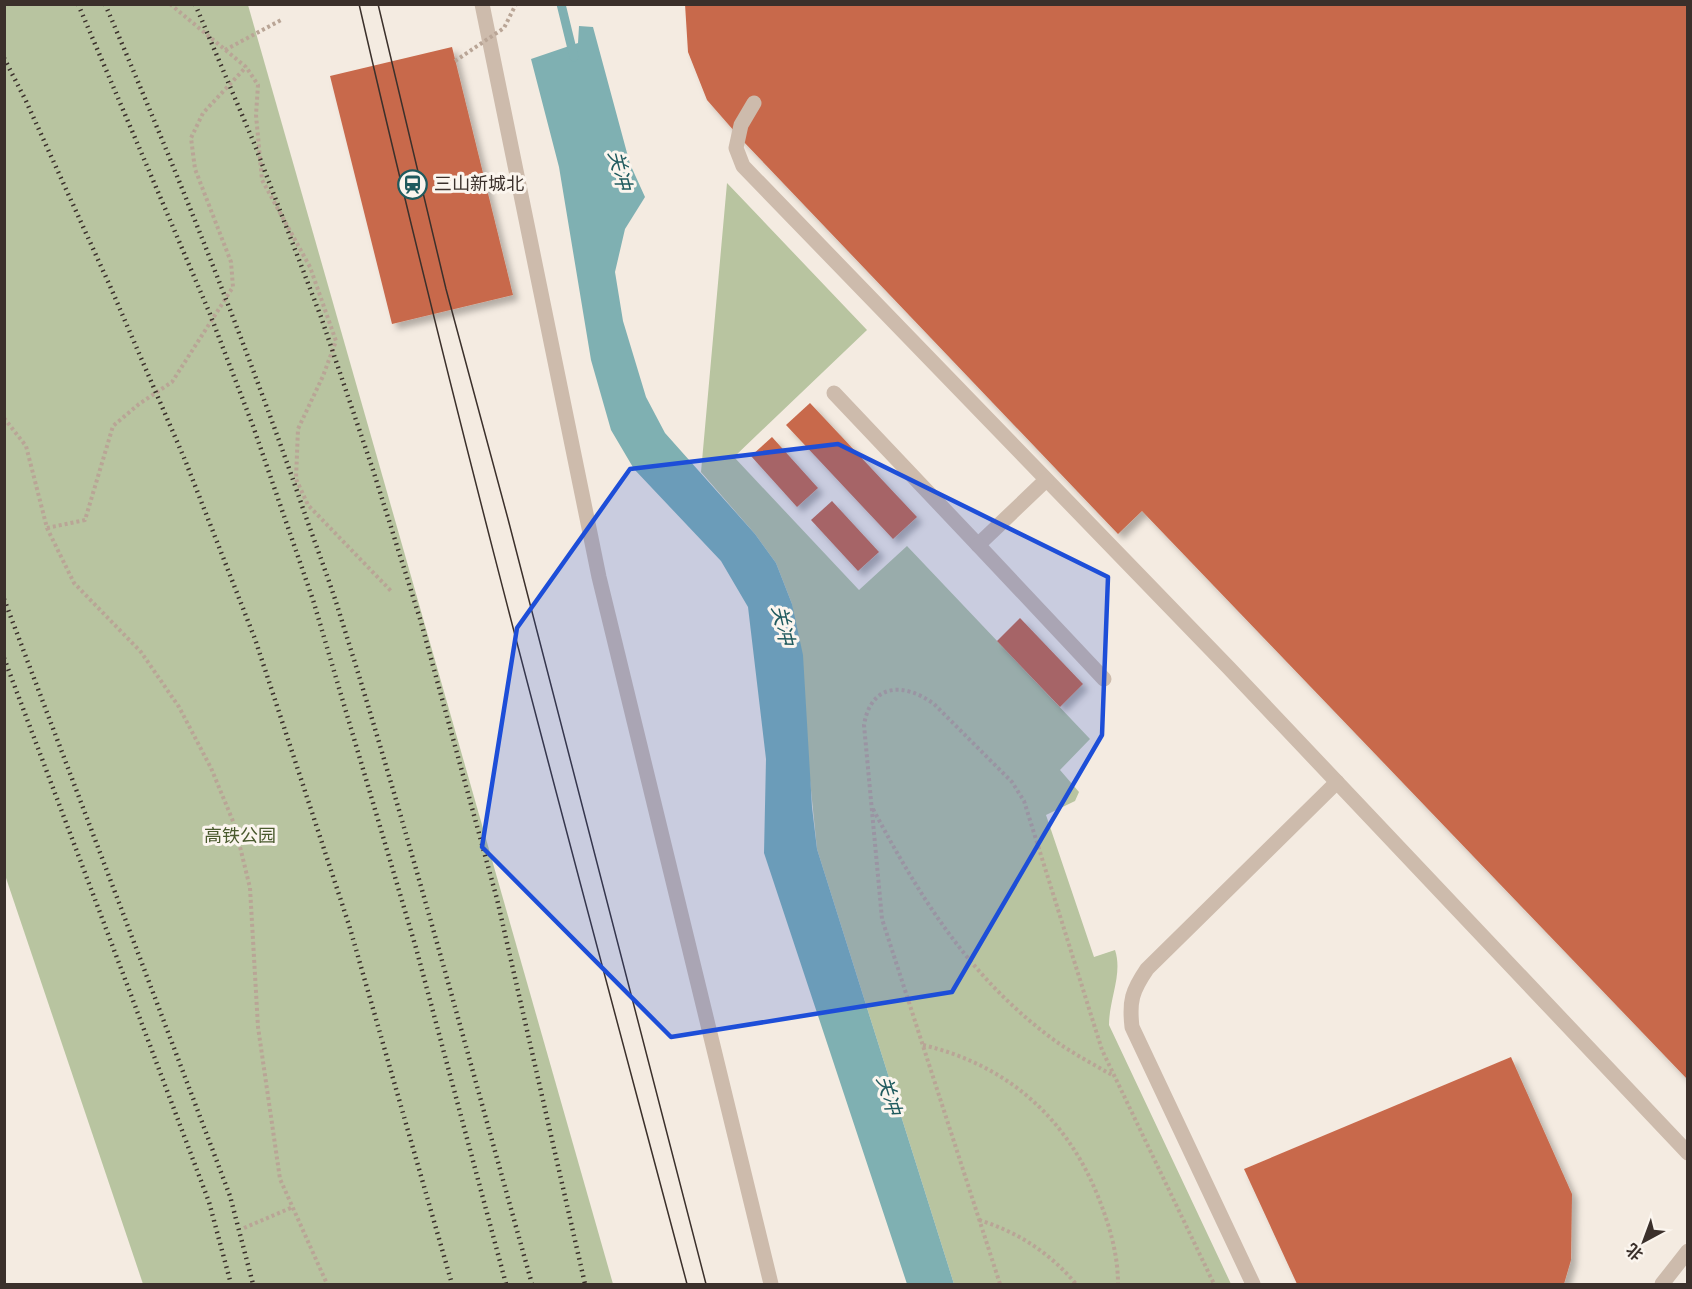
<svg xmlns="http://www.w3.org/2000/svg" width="1692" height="1289" viewBox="0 0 1692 1289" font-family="'DM Sans','Noto Sans SC',sans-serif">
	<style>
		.green { fill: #b8c4a0 }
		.water { fill: #7fb0b2 }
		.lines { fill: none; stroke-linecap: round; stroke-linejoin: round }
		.stream { stroke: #7fb0b2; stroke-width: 9 }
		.building { fill: #c8694b; filter: url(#shadow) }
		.path { stroke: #b9a596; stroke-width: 4; stroke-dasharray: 3 3; stroke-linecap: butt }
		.minor { stroke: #cdbbac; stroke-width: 15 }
		.tram { stroke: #3b302b; stroke-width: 1.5 }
		.rail { stroke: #3b302b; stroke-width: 4.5; stroke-dasharray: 1.5 4.5; stroke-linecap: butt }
		.path-bridge { stroke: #b9a596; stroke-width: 4; stroke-dasharray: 3 3; stroke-linecap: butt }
		.marked { fill: #1d4ed8; fill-opacity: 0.2; stroke: #1d4ed8; stroke-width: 4.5; stroke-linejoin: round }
		.labels { text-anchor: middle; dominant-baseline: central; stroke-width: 6; stroke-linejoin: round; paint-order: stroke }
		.poi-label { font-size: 18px; fill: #3b302b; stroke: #fbf5ee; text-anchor: start }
		.park-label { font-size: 18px; fill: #4a5a2e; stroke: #fbf5ee }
		.water-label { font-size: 20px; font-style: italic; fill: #1f5a5e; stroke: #fbf5ee }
	</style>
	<defs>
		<filter id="shadow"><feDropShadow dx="5.5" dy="5.5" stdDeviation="3" flood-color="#0004"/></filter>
	</defs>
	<rect width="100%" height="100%" fill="#f4ebe1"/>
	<g class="green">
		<path d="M4,5H248L613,1284H143L5,875Z"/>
		<path d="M727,183L867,330L734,457L859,590L907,546L1090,739L1060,770L1079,792L1075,801L1046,815L1094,957L1115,950C1123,974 1109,999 1109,1025L1231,1284H954L817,849L792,604L776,563L755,534L701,472Z"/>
	</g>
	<path class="water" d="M579,26L593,27L630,164L645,197L625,229L615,272L623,321L646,397L665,433L755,534L776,563L792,604L803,655L812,807L817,849L954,1284H907L764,853L766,759L748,607L721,561L634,469L611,430L591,360L559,167L531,59L578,43Z"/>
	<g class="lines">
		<path class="stream" d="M561,4L574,57"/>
	</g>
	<g class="building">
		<path d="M685,4H1688V1080L1142,511L1118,534L742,140L707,100L688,52Z"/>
		<path d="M452,47L513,295L392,324L330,76Z"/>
		<path d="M810,403L917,517L893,539L786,425Z"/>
		<path d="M772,437L818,488L797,507L751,456Z"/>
		<path d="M832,501L879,552L858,571L811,520Z"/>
		<path d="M1020,618L1083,684L1060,707L997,641Z"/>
		<path d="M1511,1057L1572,1194L1571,1260L1564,1284H1297L1244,1169Z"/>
	</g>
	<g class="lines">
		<g class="path">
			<path d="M170,4L246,67L258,85L256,115L262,180L310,267L336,341L323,376L298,429L296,479L308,505L392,592"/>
			<path d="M225,50L283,19"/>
			<path d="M4,418L26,446L47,528L74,583L141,652L179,707L211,768L235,826L250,888L258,1027L280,1179L327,1284"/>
			<path d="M47,528L85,520L113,426L139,404L172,382L233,287L231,262L195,169L191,138L203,113L246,67"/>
			<path d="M873,809C921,899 970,978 1054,1040C1072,1053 1093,1064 1112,1075"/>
			<path d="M923,1045C1008,1065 1068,1119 1099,1199C1110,1227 1118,1255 1118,1284"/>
			<path d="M979,1220C1018,1232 1050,1253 1076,1284"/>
			<path d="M244,1228L293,1207"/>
			<path d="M1000,1284L882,919L864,725C871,683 904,682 934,704L1012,782L1024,801L1102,1050L1214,1284"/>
		</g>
		<g class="minor">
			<path d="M482,4L599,577L771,1284"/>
			<path d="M754,103L741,125L736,148L743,166L1228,667L1688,1153"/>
			<path d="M834,393L978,545L1046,480"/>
			<path d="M978,545L1104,679"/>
			<path d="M1253,1284L1132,1027C1129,1001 1132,991 1147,969L1337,782"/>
			<path d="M1662,1284L1688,1251"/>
		</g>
		<g class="tram">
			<path d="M359,4C458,434 574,859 687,1284"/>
			<path d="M378,4L446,289L508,519L706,1284"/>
		</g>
		<g class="rail">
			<path d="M78,4L210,314L253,426L313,600L416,948L506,1284"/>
			<path d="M105,4C174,165 239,326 297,491C309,527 323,563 335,599C407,826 468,1056 532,1284"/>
			<path d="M195,4L254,143L321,317L373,470L421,622L497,899L585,1284"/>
			<path d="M4,58L26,101L110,286L185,460L255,639L349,925L452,1284"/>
			<path d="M4,599L230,1196L253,1284"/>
			<path d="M4,658L209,1202L231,1284"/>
		</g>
		<path class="path-bridge" d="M455,61L504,28L516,4"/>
	</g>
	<path class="marked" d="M838,444L1108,577L1102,735L952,992L671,1037L482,847L517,628L630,469Z"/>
	<defs>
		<symbol id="station-ring" viewBox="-11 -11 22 22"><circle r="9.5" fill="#fbf5ee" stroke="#1f5a5e" stroke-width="1.5"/><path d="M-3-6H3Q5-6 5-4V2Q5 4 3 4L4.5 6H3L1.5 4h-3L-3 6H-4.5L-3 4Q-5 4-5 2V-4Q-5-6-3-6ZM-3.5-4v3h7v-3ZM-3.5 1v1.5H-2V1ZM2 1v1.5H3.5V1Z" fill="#1f5a5e"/></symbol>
	</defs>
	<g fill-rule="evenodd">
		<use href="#station-ring" x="396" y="168" width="33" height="33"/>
	</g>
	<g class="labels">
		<g class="poi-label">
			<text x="434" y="184">三山新城北</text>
		</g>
		<g class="park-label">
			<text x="240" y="836">高铁公园</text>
		</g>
		<g class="water-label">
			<text transform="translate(620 170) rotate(76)">关冲</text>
			<text transform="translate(783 625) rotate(77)">关冲</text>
			<text transform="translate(889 1095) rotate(73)">关冲</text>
		</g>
	</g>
	<rect width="1692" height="1289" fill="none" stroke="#3b302b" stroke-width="12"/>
	<g transform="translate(1644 1241) rotate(221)" stroke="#fbf5ee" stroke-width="4.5" paint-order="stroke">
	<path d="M0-4.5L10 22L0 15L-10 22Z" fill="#3b302b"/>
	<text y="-9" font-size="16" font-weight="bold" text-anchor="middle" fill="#3b302b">北</text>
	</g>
</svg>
